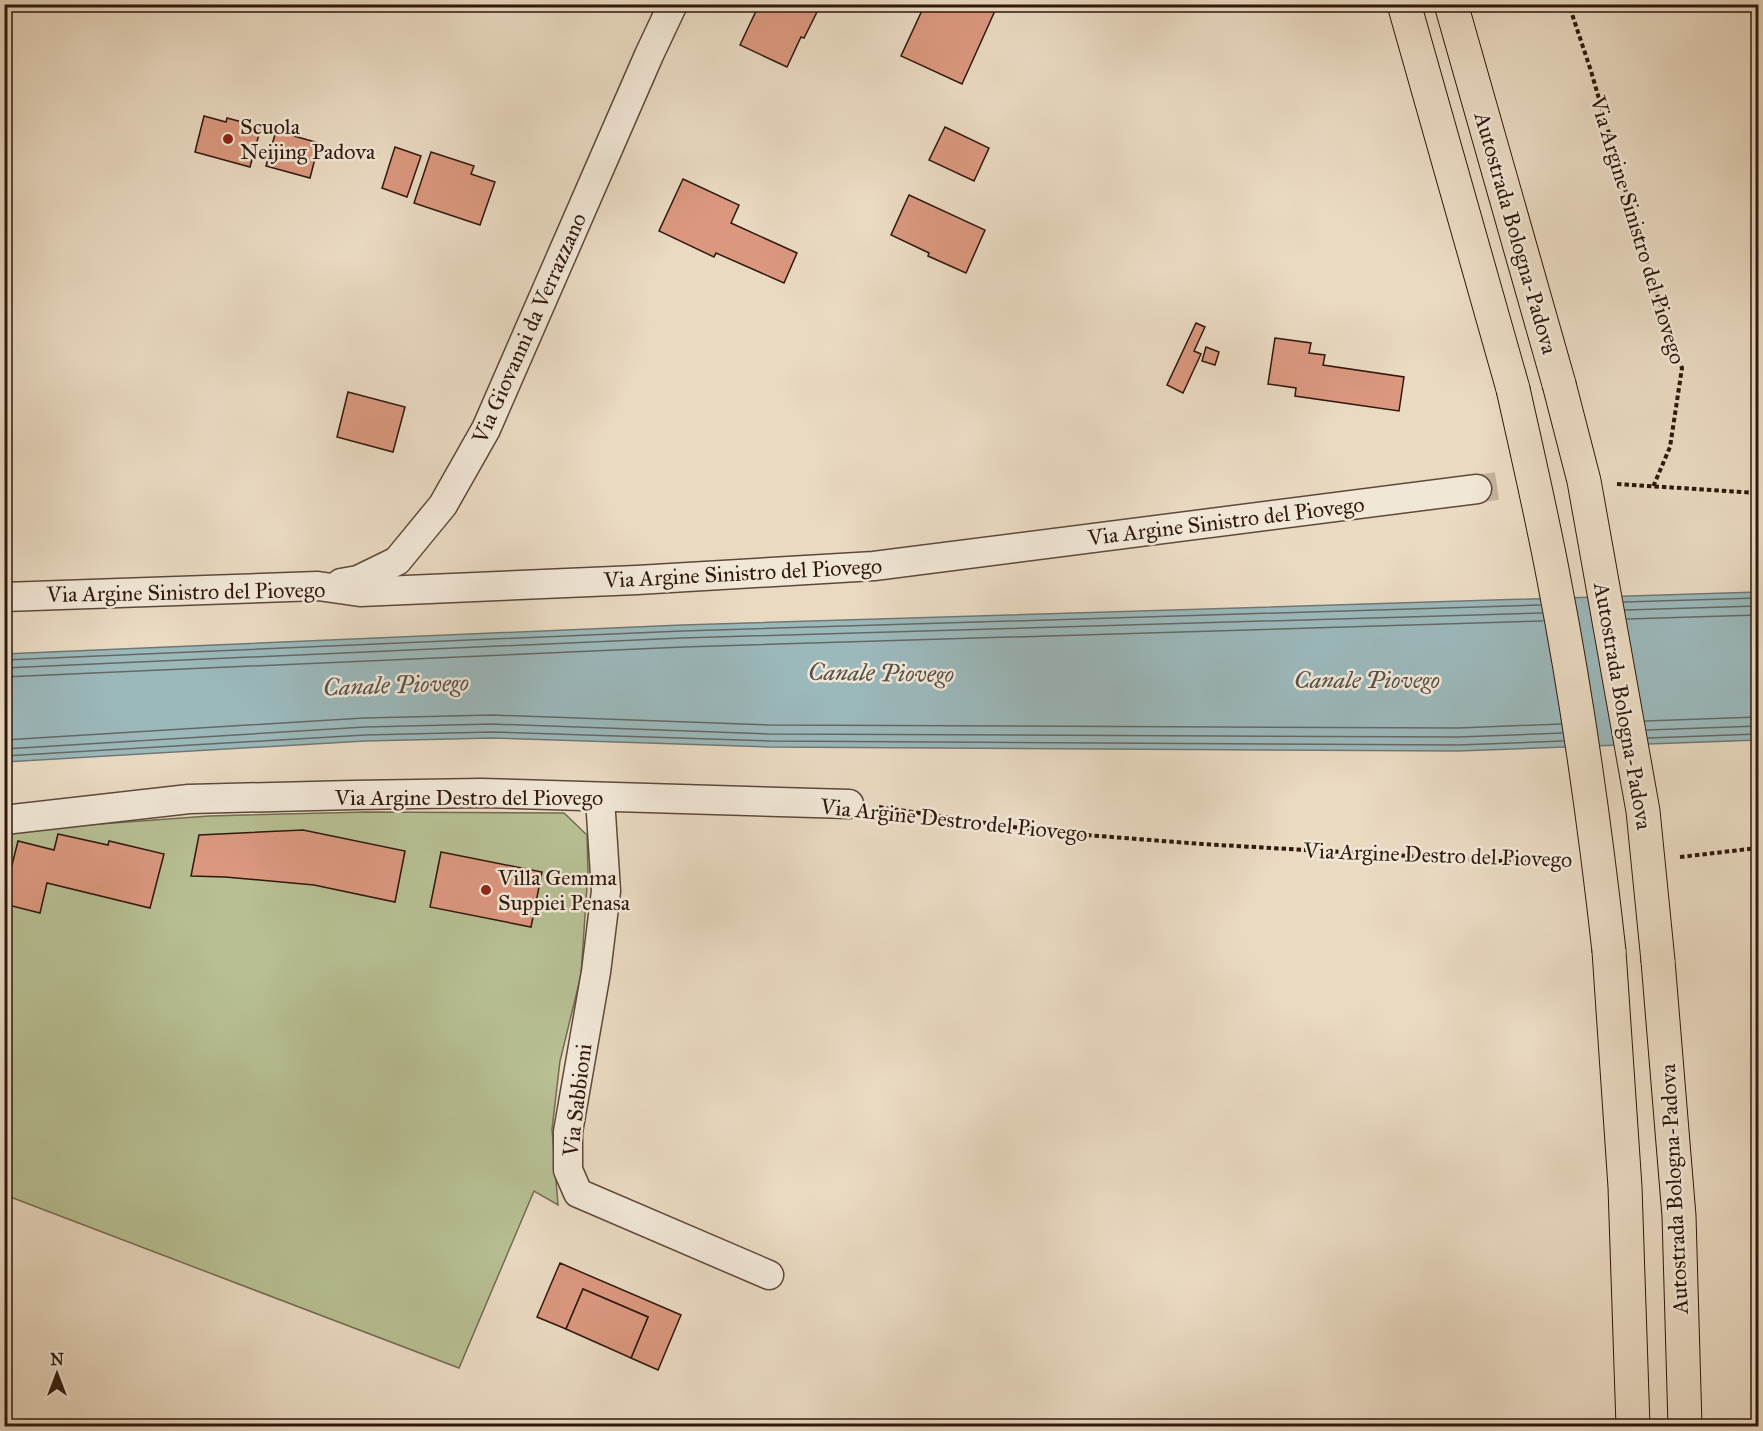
<svg xmlns="http://www.w3.org/2000/svg" width="1763" height="1431" viewBox="0 0 1763 1431" font-family="'IM FELL Great Primer',serif">
	<style>
		.green { fill: #b7bf93; stroke: #736c50; stroke-width: 1.5 }
		.water { fill: #9bb8bb; stroke: #707875; stroke-width: 1.5 }
		.lines { fill: none; stroke-linecap: round; stroke-linejoin: round }
		.shore { stroke: #656864; stroke-width: 1.5 }
		.building { fill: #db987f; stroke: #2f180d; stroke-width: 1.5 }
		.street-tunnel { stroke: #c5b39e; stroke-width: 28; stroke-dasharray: 28 14; stroke-linecap: butt }
		.street-casing { stroke: #5e483a; stroke-width: 31 }
		.highway-casing { stroke: #2f180d; stroke-width: 35 }
		.path { stroke: #2f180d; stroke-width: 4; stroke-dasharray: 4.5 3; stroke-linecap: butt }
		.street { stroke: #f1e7d7; stroke-width: 28 }
		.highway { stroke: #eadac2; stroke-width: 33 }
		.highway-bridge-casing { stroke: #2f180d; stroke-width: 35; stroke-linecap: butt }
		.highway-bridge { stroke: #eadac2; stroke-width: 33 }
		.poi-dot { fill: #8f2418; stroke: #f1e7d7; stroke-width: 2 }
		.labels { text-anchor: middle; dominant-baseline: central; stroke-width: 5; stroke-linejoin: round; paint-order: stroke }
		.poi-label { font-size: 22px; fill: #2f180d; stroke: #f1e7d7; text-anchor: start }
		.street-label { font-size: 22px; fill: #2f180d; stroke: #f1e7d7 }
		.water-label { font-size: 24px; font-style: italic; fill: #55504a; stroke: #f1e7d7 }
	</style>
	<rect width="100%" height="100%" fill="#eadac2"/>
	<filter id="stains"><feTurbulence type="fractalNoise" baseFrequency=".00333" numOctaves="4"/><feColorMatrix values="0 0 0 0 .2 0 0 0 0 .09 0 0 0 0 .02 0 0 0 .5 -.17"/></filter>
	<radialGradient id="worn" r=".72"><stop offset=".6" stop-color="#630" stop-opacity="0"/><stop offset="1" stop-color="#630" stop-opacity=".3"/></radialGradient>
	<path class="green" d="M367,812L564,813L587,835L588,871L581,975L560,1061L552,1129L558,1205L534,1191L459,1368L5,1195L4,878L8,855L5,840L4,831L209,816Z"/>
	<path class="water" d="M1758,592V740L1458,751L768,747L492,738L365,741L5,762L4,654L682,625Z"/>
	<g class="lines">
		<g class="shore">
			<path d="M1624,602L1758,598"/>
			<path d="M1625,610L1758,606"/>
			<path d="M1627,619L1758,615"/>
			<path d="M4,660L682,631L1540,605"/>
			<path d="M4,668L682,638L1542,613"/>
			<path d="M4,677L683,647L1543,621"/>
			<path d="M1645,721L1758,717"/>
			<path d="M1647,730L1758,726"/>
			<path d="M1648,738L1758,734"/>
			<path d="M4,740L364,718L492,715L769,725L1458,728L1561,724"/>
			<path d="M4,749L365,727L492,724L769,734L1458,737L1562,733"/>
			<path d="M4,756L365,735L492,732L769,741L1458,745L1563,741"/>
		</g>
	</g>
	<g class="building">
		<path d="M756,4H821L804,38L801,37L787,67L740,45L756,11L754,10Z"/>
		<path d="M925,4H998L962,84L901,56Z"/>
		<path d="M204,116L226,122L227,118L261,127L250,167L195,152Z"/>
		<path d="M945,127L989,148L974,181L929,160Z"/>
		<path d="M276,131L319,143L310,178L266,166Z"/>
		<path d="M395,147L421,156L407,197L382,188Z"/>
		<path d="M431,152L474,166L471,174L495,182L480,225L414,203Z"/>
		<path d="M683,179L739,205L731,223L797,253L784,283L716,253L714,257L659,231Z"/>
		<path d="M909,195L985,230L966,273L928,256L929,253L891,235Z"/>
		<path d="M1196,323L1205,327L1194,351L1201,354L1183,393L1167,385Z"/>
		<path d="M1275,338L1311,343L1309,353L1325,355L1323,365L1404,377L1399,411L1295,396L1296,388L1268,384Z"/>
		<path d="M1206,347L1219,352L1215,365L1202,361Z"/>
		<path d="M348,392L405,407L393,452L337,437Z"/>
		<path d="M303,830L405,851L395,902L314,885L225,877L191,876L199,835Z"/>
		<path d="M58,834L108,845L109,841L164,854L150,908L47,883L40,913L4,904V897L18,841L54,850Z"/>
		<path d="M441,852L542,872L531,927L430,907Z"/>
		<path d="M560,1263L681,1315L658,1370L631,1358L648,1317L583,1289L566,1329L537,1317Z"/>
		<path d="M583,1289L648,1317L631,1358L566,1329Z"/>
	</g>
	<g class="lines">
		<path class="street-tunnel" d="M1477,489L1497,486"/>
		<defs>
			<g id="street">
				<path d="M341,583L358,580L397,561L443,505L486,429L649,55L673,4"/>
				<path d="M4,597L318,586L360,592L637,580L874,566L1477,489"/>
				<path d="M600,798L606,891L596,972L568,1132V1170L578,1193L769,1275"/>
				<path d="M4,820L189,799L353,795L481,793L849,804"/>
			</g>
			<g id="highway">
				<path d="M1404,4L1513,389"/>
				<path d="M1451,4L1559,384"/>
				<path d="M1609,951L1625,1187L1633,1426"/>
				<path d="M1658,961L1679,1216L1685,1426"/>
			</g>
		</defs>
		<use href="#street" class="street-casing"/>
		<use href="#highway" class="highway-casing"/>
		<g class="path">
			<path d="M1570,8L1591,71L1636,227L1673,345L1682,368L1670,447L1653,487"/>
			<path d="M1617,484L1758,493"/>
			<path d="M879,807L1047,832L1202,844L1497,861H1565"/>
			<path d="M1680,857L1758,848"/>
		</g>
		<use href="#street" class="street"/>
		<use href="#highway" class="highway"/>
		<defs>
			<g id="highway-bridge">
				<path d="M1559,384L1584,481L1643,811L1658,961"/>
				<path d="M1513,389C1527,452 1542,516 1554,580C1578,703 1595,826 1609,951"/>
			</g>
		</defs>
		<use href="#highway-bridge" class="highway-bridge-casing"/>
		<use href="#highway-bridge" class="highway-bridge"/>
	</g>
	<g class="poi-dot">
		<circle cx="228" cy="139" r="6"/>
		<circle cx="486" cy="890" r="6"/>
	</g>
	<g class="labels">
		<g class="poi-label">
			<text x="240" y="126">Scuola<tspan x="240" dy="25">Neijing Padova</tspan></text>
			<text x="498" y="877">Villa Gemma<tspan x="498" dy="25">Suppiei Penasa</tspan></text>
		</g>
		<g class="street-label">
			<text transform="translate(1638 230) rotate(73)">Via Argine Sinistro del Piovego</text>
			<text transform="translate(1516 233) rotate(74)">Autostrada Bologna-Padova</text>
			<text transform="translate(529 328) rotate(-66)">Via Giovanni da Verrazzano</text>
			<text transform="translate(1226 521) rotate(-7)">Via Argine Sinistro del Piovego</text>
			<text transform="translate(743 573) rotate(-3)">Via Argine Sinistro del Piovego</text>
			<text transform="translate(186 592) rotate(-1)">Via Argine Sinistro del Piovego</text>
			<text transform="translate(1623 706) rotate(80)">Autostrada Bologna-Padova</text>
			<text x="469" y="797">Via Argine Destro del Piovego</text>
			<text transform="translate(954 820) rotate(6)">Via Argine Destro del Piovego</text>
			<text transform="translate(1438 855) rotate(2)">Via Argine Destro del Piovego</text>
			<text transform="translate(577 1100) rotate(-83)">Via Sabbioni</text>
			<text transform="translate(1674 1189) rotate(-93)">Autostrada Bologna-Padova</text>
		</g>
		<g class="water-label">
			<text transform="translate(881 673) rotate(1)">Canale Piovego</text>
			<text x="1367" y="680">Canale Piovego</text>
			<text transform="translate(396 685) rotate(-2)">Canale Piovego</text>
		</g>
	</g>
	<rect width="1763" height="1431" fill="none" stroke="#eadac2" stroke-width="24"/>
	<rect x="6" y="6" width="1751" height="1419" fill="none" stroke="#2f180d" stroke-width="3"/>
	<rect x="12" y="12" width="1739" height="1407" fill="none" stroke="#2f180d" stroke-width="1.5"/>
	<g transform="translate(57 1374)" stroke="#f1e7d7" stroke-width="4.5" paint-order="stroke">
	<path d="M0-4.5L10 22L0 15L-10 22Z" fill="#2f180d"/>
	<text y="-9" font-size="16" font-weight="bold" text-anchor="middle" fill="#2f180d">N</text>
	</g>
	<rect width="100%" height="100%" filter="url(#stains)"/>
	<rect width="100%" height="100%" fill="url(#worn)"/>
</svg>
